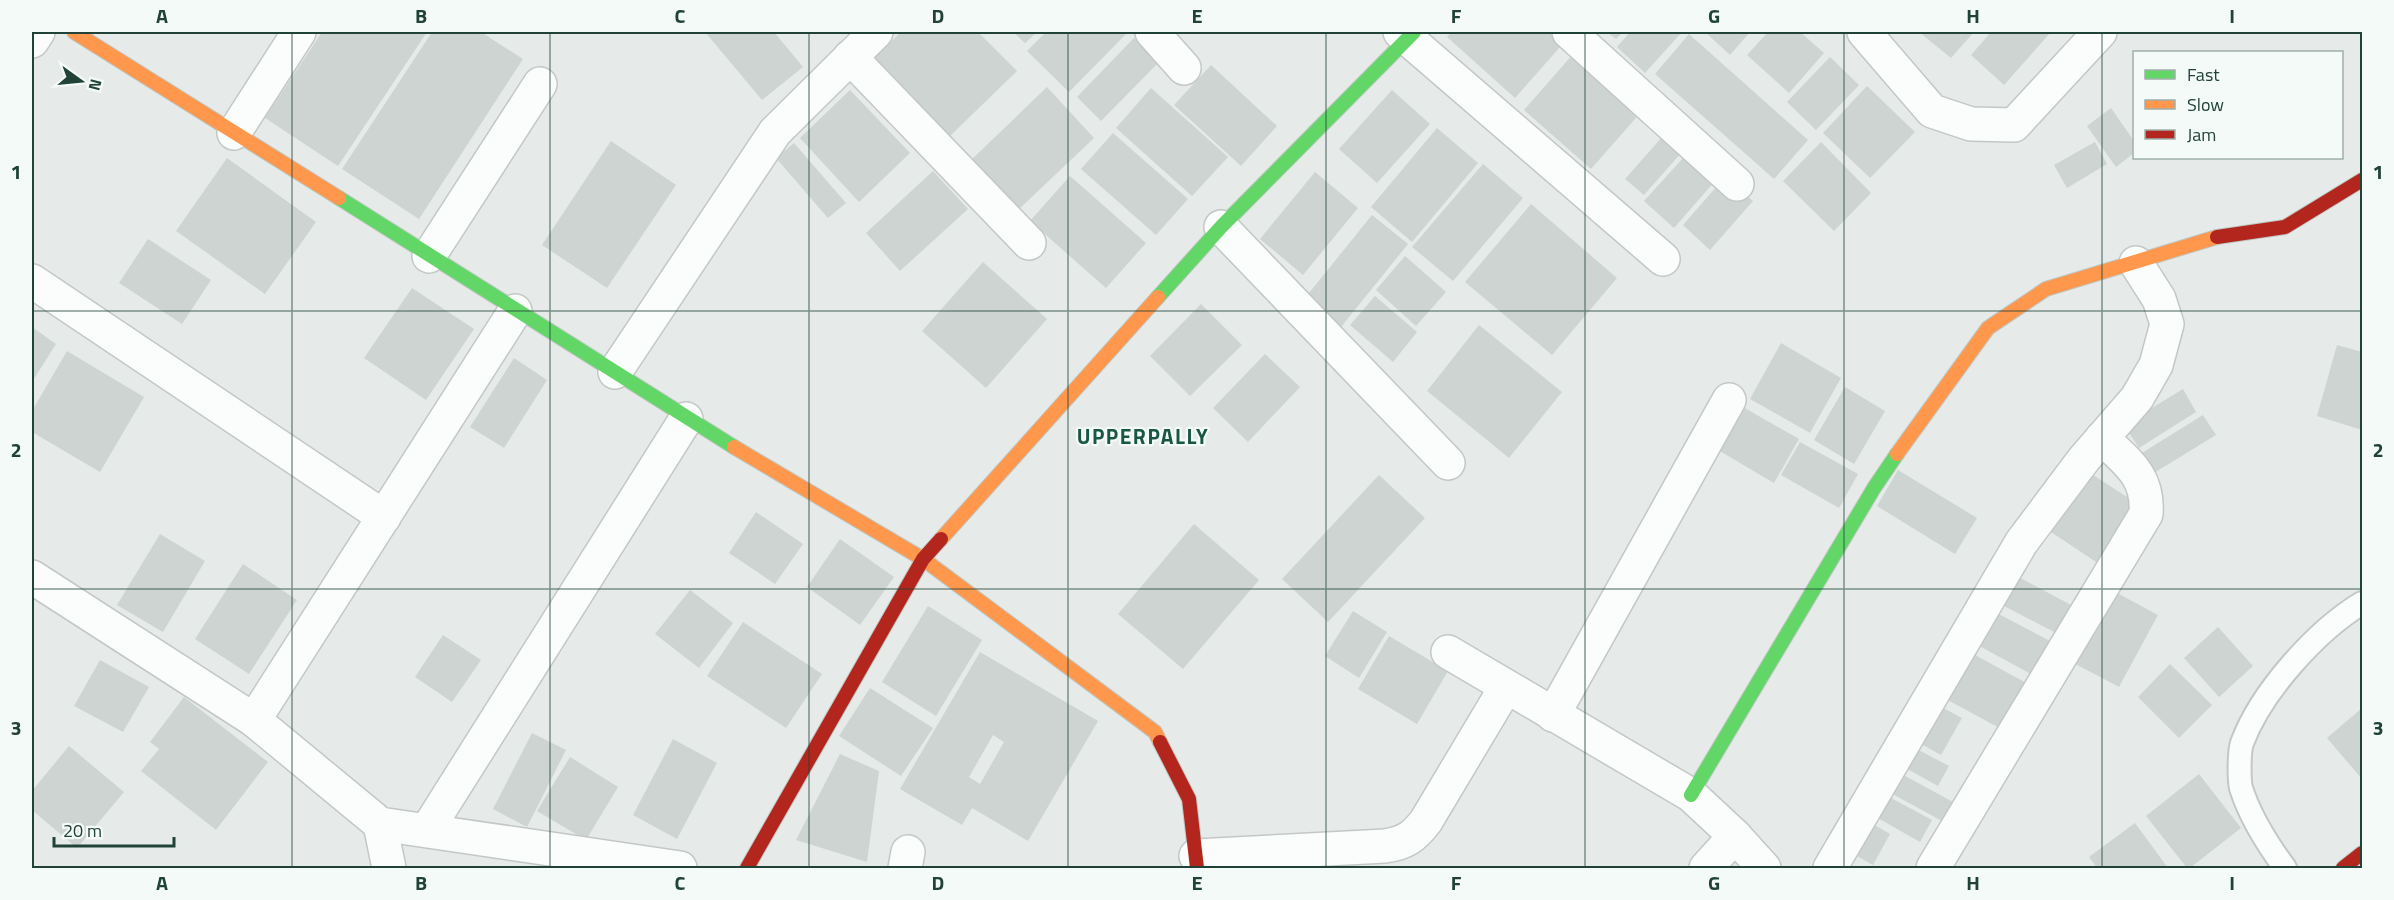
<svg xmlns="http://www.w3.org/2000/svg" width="2394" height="900" viewBox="0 0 2394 900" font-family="'Titillium Web',sans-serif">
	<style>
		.building { fill: #cdd4d2; fill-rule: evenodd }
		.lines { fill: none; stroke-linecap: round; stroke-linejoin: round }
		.lane-casing { stroke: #c3c8c6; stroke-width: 26 }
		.street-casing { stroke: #c3c8c6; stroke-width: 36 }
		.fast-casing { stroke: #bfc8c4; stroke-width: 16 }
		.slow-casing { stroke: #bfc8c4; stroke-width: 16 }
		.jam-casing { stroke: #bfc8c4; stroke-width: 16 }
		.lane { stroke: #fbfcfc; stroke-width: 22 }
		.street { stroke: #fbfcfc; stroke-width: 33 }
		.fast { stroke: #63d668; stroke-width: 14 }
		.slow { stroke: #ff974d; stroke-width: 14 }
		.jam { stroke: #b3261e; stroke-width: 14 }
		.grid { fill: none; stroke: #204237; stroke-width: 1.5; stroke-opacity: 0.55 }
		.labels { text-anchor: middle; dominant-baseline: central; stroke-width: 4.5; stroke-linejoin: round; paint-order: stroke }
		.district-label { font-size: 21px; font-weight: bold; letter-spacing: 1.5px; fill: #195745; stroke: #f4faf7 }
		.neatline { fill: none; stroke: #204237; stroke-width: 2 }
		.grid-label { font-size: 20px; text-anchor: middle; font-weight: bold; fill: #204237 }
	</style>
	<rect width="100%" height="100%" fill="#e6ebe9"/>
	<g class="building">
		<path d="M322,32H427L338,166L265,118Z"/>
		<path d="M432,32H481L523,59L419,219L342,169Z"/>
		<path d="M705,32H774L803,67L762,100Z"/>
		<path d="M901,32H978L1017,71L950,136L874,58Z"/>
		<path d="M1013,32H1037L1025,43Z"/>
		<path d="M1046,32H1128L1069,92L1027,51Z"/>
		<path d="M1452,32H1561L1568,38L1515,98L1447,37Z"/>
		<path d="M1607,32H1623L1616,39Z"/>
		<path d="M1630,32H1682L1645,73L1617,47Z"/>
		<path d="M1705,32H1750L1730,55Z"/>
		<path d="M1768,32H1800L1824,53L1789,93L1747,55Z"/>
		<path d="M1919,32H1974L1951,58Z"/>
		<path d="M1991,32H2051L2004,85L1971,55Z"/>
		<path d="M1689,34L1808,140L1774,179L1655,74Z"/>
		<path d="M1134,38L1159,62L1101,121L1077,97Z"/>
		<path d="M1575,52L1642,111L1591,169L1524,110Z"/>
		<path d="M1830,57L1859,85L1816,130L1787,102Z"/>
		<path d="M1211,65L1277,126L1241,166L1174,105Z"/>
		<path d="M1867,86L1915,132L1870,178L1823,133Z"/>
		<path d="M1047,87L1094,138L1016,212L969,162Z"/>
		<path d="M1151,88L1228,157L1192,196L1116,128Z"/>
		<path d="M850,90L910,153L859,202L800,138Z"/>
		<path d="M1392,90L1430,124L1377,183L1339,149Z"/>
		<path d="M2111,108L2134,141V153L2116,167L2087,126Z"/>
		<path d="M1671,127L1690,143L1644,195L1625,179Z"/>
		<path d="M1437,128L1478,163L1412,242L1371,207Z"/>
		<path d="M1113,133L1188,199L1156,235L1081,169Z"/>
		<path d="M611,141L676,185L607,288L542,245Z"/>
		<path d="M1821,142L1871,193L1834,231L1783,181Z"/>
		<path d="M2095,142L2107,164L2067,188L2054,165Z"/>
		<path d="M794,143L846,203L828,218L776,158Z"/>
		<path d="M1693,147L1722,173L1674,228L1644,201Z"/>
		<path d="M227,158L316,222L265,294L176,231Z"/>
		<path d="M1483,164L1523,198L1453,281L1412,247Z"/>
		<path d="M933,171L968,209L900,271L866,233Z"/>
		<path d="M1315,172L1358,208L1303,275L1260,239Z"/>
		<path d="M1070,176L1146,243L1106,288L1030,221Z"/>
		<path d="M1725,177L1753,201L1710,250L1683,225Z"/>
		<path d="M1531,204L1617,278L1552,355L1465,282Z"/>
		<path d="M1372,215L1408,244L1341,327L1305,298Z"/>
		<path d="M148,239L211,280L182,324L119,283Z"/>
		<path d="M1405,256L1446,292L1416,326L1376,290Z"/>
		<path d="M983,262L1047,319L986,388L922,331Z"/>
		<path d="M412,288L474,329L426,400L364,358Z"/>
		<path d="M1375,296L1417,332L1393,362L1350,325Z"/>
		<path d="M1201,304L1242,345L1190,396L1150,356Z"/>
		<path d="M1479,325L1562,392L1509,458L1427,391Z"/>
		<path d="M32,327L56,344L32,382Z"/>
		<path d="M1781,343L1841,378L1810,433L1750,399Z"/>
		<path d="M2337,345L2362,352V430L2317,416Z"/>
		<path d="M67,351L144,397L100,472L32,432V411Z"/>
		<path d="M1265,354L1300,387L1248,442L1213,408Z"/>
		<path d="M514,358L547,380L504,448L470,427Z"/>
		<path d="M1845,387L1885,411L1854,464L1814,440Z"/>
		<path d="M2183,389L2196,412L2139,448L2124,425Z"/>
		<path d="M1736,403L1799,439L1774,483L1711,446Z"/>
		<path d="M2203,415L2216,435L2149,476L2137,456Z"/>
		<path d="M1800,442L1858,474L1839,508L1781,475Z"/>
		<path d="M1898,470L1977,518L1955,554L1877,506Z"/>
		<path d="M2087,471L2144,508L2105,568L2048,530Z"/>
		<path d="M1379,475L1425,518L1328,622L1282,579Z"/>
		<path d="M756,512L803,544L775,584L729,553Z"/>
		<path d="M1194,524L1259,580L1183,669L1118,614Z"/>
		<path d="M160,534L205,561L163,632L117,605Z"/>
		<path d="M840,539L894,577L860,625L807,587Z"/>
		<path d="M243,564L297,600L249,674L195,639Z"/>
		<path d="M2011,573L2073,606L2058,634L1996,602Z"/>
		<path d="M2106,587L2158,615L2119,687L2066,659Z"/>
		<path d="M690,590L733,623L699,668L655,634Z"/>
		<path d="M928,606L982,640L936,716L882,682Z"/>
		<path d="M1989,609L2056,644L2038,678L1972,642Z"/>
		<path d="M1353,611L1387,632L1359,678L1325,656Z"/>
		<path d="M743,622L822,674L786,728L707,676Z"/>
		<path d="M2218,627L2253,666L2219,697L2184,658Z"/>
		<path d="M443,635L481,660L452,702L415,677Z"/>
		<path d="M1389,636L1448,671L1417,724L1358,689Z"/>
		<path d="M1968,651L2028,684L2003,730L1944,698Z"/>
		<path d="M980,652L1098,721L1028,841L972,808L962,825L900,789ZM993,735L1004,742L980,784L969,777Z"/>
		<path d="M100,660L149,687L123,732L74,706Z"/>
		<path d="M2170,664L2212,705L2179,738L2138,697Z"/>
		<path d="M870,688L933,728L901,776L839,736Z"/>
		<path d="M184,697L268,762L216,830L141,771L159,749L150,742Z"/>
		<path d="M1934,703L1962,718L1941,755L1914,740Z"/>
		<path d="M2362,708V779L2327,738Z"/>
		<path d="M532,733L566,750L527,827L493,809Z"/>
		<path d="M673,739L717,763L677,839L633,815Z"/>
		<path d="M69,746L124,792L77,848L32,810V791Z"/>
		<path d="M1911,746L1949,766L1938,786L1900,765Z"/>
		<path d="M840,754L879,771L867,862L796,840Z"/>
		<path d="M570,757L618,787L586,840L537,811Z"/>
		<path d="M1896,771L1953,802L1942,821L1885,790Z"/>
		<path d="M2199,774L2241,828L2190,868H2187L2146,816Z"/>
		<path d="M1880,792L1932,820L1920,842L1869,813Z"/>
		<path d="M1866,820L1890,834L1873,865L1848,851Z"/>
		<path d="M2135,823L2168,868H2097L2089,857Z"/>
		<path d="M1288,864L1349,866V868H1288Z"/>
	</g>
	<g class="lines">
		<defs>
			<path id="lane" d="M2285,868C2268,845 2250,817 2241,788C2239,780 2239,751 2242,743C2261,692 2316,631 2362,603"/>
			<g id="street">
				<path d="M1152,32L1184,68"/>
				<path d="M1400,32L1663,259"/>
				<path d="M1569,32L1737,184"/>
				<path d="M1864,32L1932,111L1971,124L2014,125L2100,32"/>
				<path d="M32,41L38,32"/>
				<path d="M850,57L1029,243"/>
				<path d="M234,133L299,32"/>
				<path d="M1221,227L1448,463"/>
				<path d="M429,256L540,84"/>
				<path d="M32,281L384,517"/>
				<path d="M615,372L775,132L876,32"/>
				<path d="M32,577L254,720L380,824L680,868"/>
				<path d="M1448,652L1691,795L1735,836L1764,868"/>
				<path d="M1553,715L1729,400"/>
				<path d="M254,720L515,311"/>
				<path d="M380,824L389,868"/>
				<path d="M427,830L686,419"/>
				<path d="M1196,856L1385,846C1405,843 1414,837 1426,821L1506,687"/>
				<path d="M905,868L908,852"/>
				<path d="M1706,868L1735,836"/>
				<path d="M1830,868L2021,543L2084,459L2137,398L2156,365L2167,324L2159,299L2136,263"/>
				<path d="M1933,868L2146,514C2149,476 2127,462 2102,438"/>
			</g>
			<g id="fast">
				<path d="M339,198L734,447"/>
				<path d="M1158,297L1221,227L1414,32"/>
				<path d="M1691,795L1874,488L1897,454"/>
			</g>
			<g id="slow">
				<path d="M74,32L339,198"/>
				<path d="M734,447L923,559L1155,732L1160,742"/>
				<path d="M1897,454L1988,328L2046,289L2217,237"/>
				<path d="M941,539L1158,297"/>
			</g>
			<g id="jam">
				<path d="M2217,237L2285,227L2362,180"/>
				<path d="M1160,742L1189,799L1197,868"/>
				<path d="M747,868L923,559L941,539"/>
				<path d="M2343,868L2362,853"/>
			</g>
		</defs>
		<use href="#lane" class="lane-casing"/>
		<use href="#street" class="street-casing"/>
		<use href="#fast" class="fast-casing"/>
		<use href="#slow" class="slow-casing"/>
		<use href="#jam" class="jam-casing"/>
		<use href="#lane" class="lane"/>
		<use href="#street" class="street"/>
		<use href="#fast" class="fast"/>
		<use href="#slow" class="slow"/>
		<use href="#jam" class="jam"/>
	</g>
	<path class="grid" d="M292,32V868M550,32V868M809,32V868M1068,32V868M1326,32V868M1585,32V868M1844,32V868M2102,32V868M32,311H2362M32,589H2362"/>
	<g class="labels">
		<g class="district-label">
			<text x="1143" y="436">UPPERPALLY</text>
		</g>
	</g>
	<rect width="2394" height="900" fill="none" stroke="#f4faf7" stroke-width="66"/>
	<rect x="2133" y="51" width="210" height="108" fill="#f4faf7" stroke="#9fb0aa" stroke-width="1.5"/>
	<rect x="2145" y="70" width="30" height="9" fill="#63d668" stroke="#9fb0aa" stroke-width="1.5"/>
	<text x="2187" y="81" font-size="18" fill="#204237">Fast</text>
	<rect x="2145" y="100" width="30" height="9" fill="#ff974d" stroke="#9fb0aa" stroke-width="1.5"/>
	<text x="2187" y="111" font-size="18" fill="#204237">Slow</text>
	<rect x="2145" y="130" width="30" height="9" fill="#b3261e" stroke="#9fb0aa" stroke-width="1.5"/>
	<text x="2187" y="141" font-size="18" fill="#204237">Jam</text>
	<g transform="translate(81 81) rotate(105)" stroke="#f4faf7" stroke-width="4.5" paint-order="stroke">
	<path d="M0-4.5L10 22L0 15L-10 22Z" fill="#204237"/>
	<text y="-9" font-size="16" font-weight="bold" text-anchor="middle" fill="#204237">N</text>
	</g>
	<path d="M54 837v9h120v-9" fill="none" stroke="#204237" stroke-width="3"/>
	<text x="63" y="837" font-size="18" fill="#204237" stroke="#f4faf7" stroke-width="4.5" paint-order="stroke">20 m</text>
	<rect x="33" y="33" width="2328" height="834" class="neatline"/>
	<g class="grid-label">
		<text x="162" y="23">A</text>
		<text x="421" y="23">B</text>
		<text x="680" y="23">C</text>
		<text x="938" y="23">D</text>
		<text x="1197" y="23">E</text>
		<text x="1456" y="23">F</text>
		<text x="1714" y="23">G</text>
		<text x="1973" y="23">H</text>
		<text x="2232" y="23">I</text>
		<text x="16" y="179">1</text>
		<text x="2378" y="179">1</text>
		<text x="16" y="457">2</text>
		<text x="2378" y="457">2</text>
		<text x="16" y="735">3</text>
		<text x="2378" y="735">3</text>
		<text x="162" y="890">A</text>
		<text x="421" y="890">B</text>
		<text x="680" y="890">C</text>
		<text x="938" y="890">D</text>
		<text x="1197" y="890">E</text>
		<text x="1456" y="890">F</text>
		<text x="1714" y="890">G</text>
		<text x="1973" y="890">H</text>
		<text x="2232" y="890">I</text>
	</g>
</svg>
